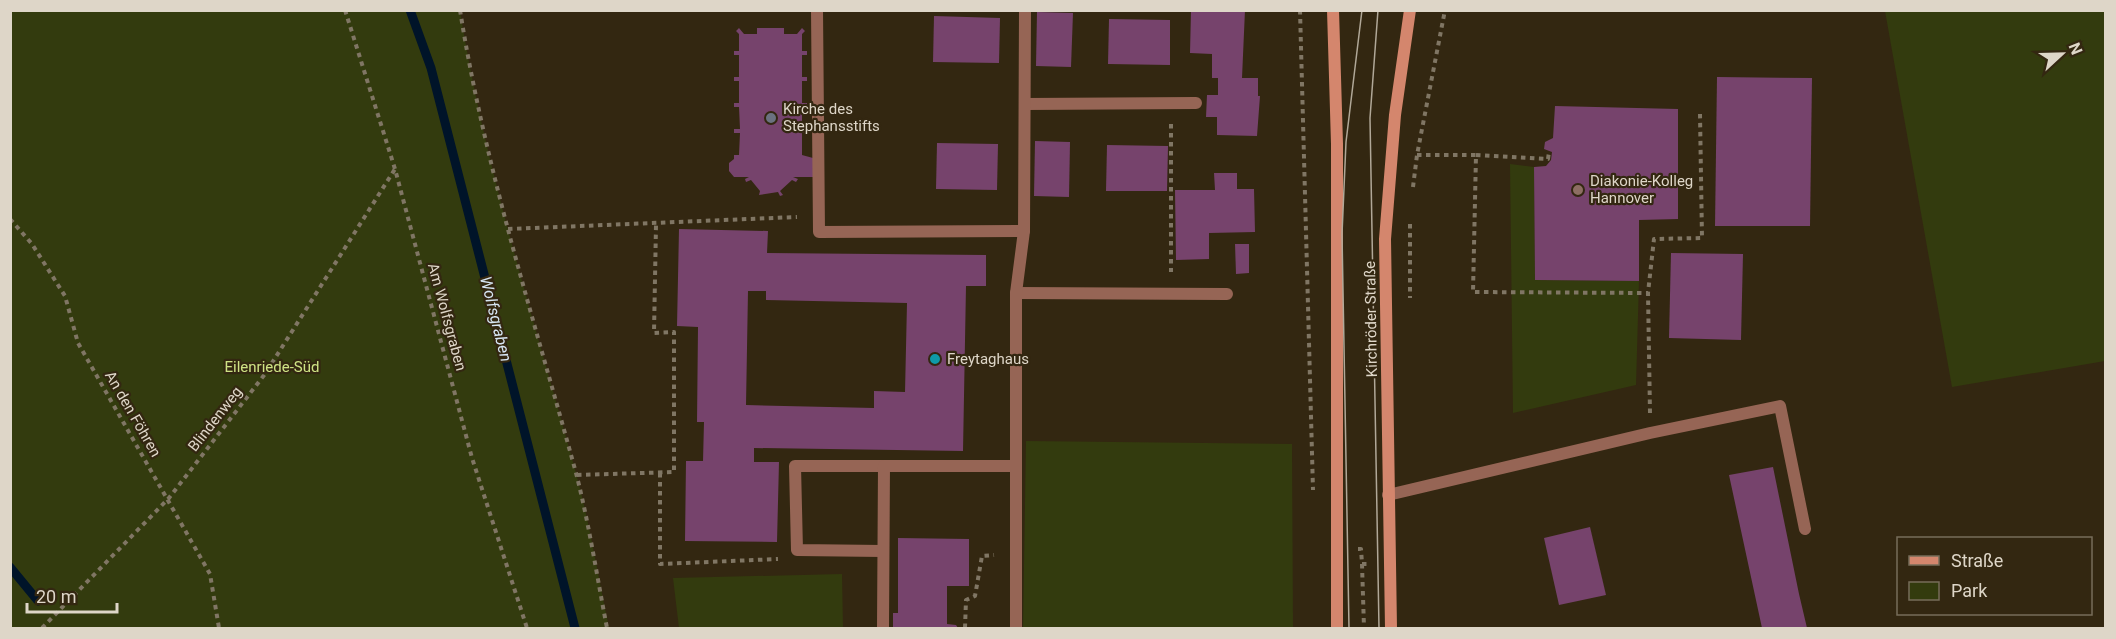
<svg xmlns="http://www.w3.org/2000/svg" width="2116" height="639" viewBox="0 0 2116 639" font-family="Roboto,sans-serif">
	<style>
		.green { fill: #333b0e }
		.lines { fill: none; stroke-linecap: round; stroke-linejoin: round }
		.stream { stroke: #001429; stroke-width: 9 }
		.building { fill: #76436c; fill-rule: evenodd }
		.path { stroke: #807664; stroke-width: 4; stroke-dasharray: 4.5 4.5; stroke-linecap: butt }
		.service { stroke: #966555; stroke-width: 12 }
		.minor { stroke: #966555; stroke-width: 12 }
		.secondary { stroke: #d4866d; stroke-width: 12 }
		.tram { stroke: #b1a898; stroke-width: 1.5 }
		.worship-dot { fill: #6b7280; stroke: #332711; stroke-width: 2 }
		.education-dot { fill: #8d6e63; stroke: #332711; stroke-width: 2 }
		.culture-dot { fill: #0f9aa8; stroke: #332711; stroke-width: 2 }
		.labels { text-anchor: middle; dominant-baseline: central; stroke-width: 4.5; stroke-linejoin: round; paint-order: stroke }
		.poi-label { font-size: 15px; fill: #ded6c8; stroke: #332711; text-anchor: start }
		.street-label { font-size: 15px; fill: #ded6c8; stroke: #332711 }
		.park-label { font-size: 15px; fill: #cee284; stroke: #332711 }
		.water-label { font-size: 16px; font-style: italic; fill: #d7e6f3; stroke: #332711 }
	</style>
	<rect width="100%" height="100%" fill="#332711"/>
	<g class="green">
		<path d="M10,11H460C485,168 534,319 576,473C590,524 598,577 609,628H11Z"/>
		<path d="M1885,11H2105V361L1952,387Z"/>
		<path d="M1510,164L1534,167L1535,280L1639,281L1636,385L1513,413Z"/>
		<path d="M1026,441L1292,444L1293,628H1023Z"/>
		<path d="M842,574L843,628H679L673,578Z"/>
	</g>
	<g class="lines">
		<g class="stream">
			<path d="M410,10L431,68L575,628"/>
			<path d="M10,567L38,601"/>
		</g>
	</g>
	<g class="building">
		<path d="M1191,10H1245L1242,78H1258V96H1260L1257,136L1217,135V117H1206L1207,95H1218V78H1212V54L1190,53Z"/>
		<path d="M1037,12L1073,13L1071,67L1036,66Z"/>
		<path d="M934,16L1000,18L999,63L933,62Z"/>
		<path d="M1109,19L1170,20V65L1108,64Z"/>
		<path d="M739,28L744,34H757V28H784V34H797L802,28L805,31L802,34V51H807V55H802V77H807V81H802V103H807V107H802V129H807V133H802V155L813,158V177H793L798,179L796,182L792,180L780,191L783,195L780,196L778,192L759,195L760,191L751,180L746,182L745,179L749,177H734L729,171V163L734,159V155H739L740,133H734V129H740L739,107H734V103H739V81H734V77H739V55H734V51H739V34L736,31Z"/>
		<path d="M1717,77L1812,78L1810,226H1715Z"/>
		<path d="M1555,106L1678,109V219L1639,220V281L1535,280L1534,167L1546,166L1551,160L1552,152L1544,149L1545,142L1553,138Z"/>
		<path d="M1035,141L1070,142L1069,197L1034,196Z"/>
		<path d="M937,143L998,144L997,190L936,189Z"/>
		<path d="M1107,145L1168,146L1167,191H1106Z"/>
		<path d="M1214,173H1237V189H1254L1255,232L1209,233V259L1176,260L1175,190H1215Z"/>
		<path d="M679,229L768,231L767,253L986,255V286H966L963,451L754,448V462H779L777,542L685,541L686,461H703L704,422H697L698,327L677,326ZM748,291H766V300L907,303L905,392L874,391V408L746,405Z"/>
		<path d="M1235,244H1249V273L1236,274Z"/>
		<path d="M1671,253L1743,254L1741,340L1669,338Z"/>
		<path d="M1773,467L1799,594L1807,628H1762L1729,475Z"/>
		<path d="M1590,527L1606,595L1559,605L1544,538Z"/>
		<path d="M898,538L969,539V586H947V624L956,625L958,628H893V613H898Z"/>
	</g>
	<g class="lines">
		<g class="path">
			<path d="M345,10L395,169L472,458L527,628"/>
			<path d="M460,10C485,168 534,319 576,473C589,523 597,577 607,628"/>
			<path d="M1300,10L1313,490"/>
			<path d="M1171,124V272"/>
			<path d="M1417,155H1476L1473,292L1648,293"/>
			<path d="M1476,155L1548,159L1549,152"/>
			<path d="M1413,187L1417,155L1445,10"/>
			<path d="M10,219L32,244L65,296L78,343L210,574L219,628"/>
			<path d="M1410,224V298"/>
			<path d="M508,229L797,217"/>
			<path d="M1650,413L1648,293L1654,239L1702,238L1700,114"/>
			<path d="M660,473V564L778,559"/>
			<path d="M577,475L674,472V332L654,333L656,225"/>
			<path d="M1358,549H1361L1362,564H1369"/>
			<path d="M1362,564L1364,628"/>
			<path d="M42,628L169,498L265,374L395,169"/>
			<path d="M965,628L966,600L975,596L982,556L994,555"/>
		</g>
		<g class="service">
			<path d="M817,10L819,232L1024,231"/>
			<path d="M1025,104L1196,103"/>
			<path d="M1016,293L1227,294"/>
			<path d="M1388,495L1650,433L1780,406L1805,529"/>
		</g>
		<g class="minor">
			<path d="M883,551L797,550L795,466H884"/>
			<path d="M883,628L884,466H1016"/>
			<path d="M1016,628V293L1024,231L1025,10"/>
		</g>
		<g class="secondary">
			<path d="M1333,10L1337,144V628"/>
			<path d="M1391,628L1385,239L1395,115L1410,10"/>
		</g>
		<g class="tram">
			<path d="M1378,10L1370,118L1379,628"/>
			<path d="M1349,628L1342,234L1346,142L1362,10"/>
		</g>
	</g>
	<circle class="worship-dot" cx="771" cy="118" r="6"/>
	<circle class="education-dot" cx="1578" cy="190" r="6"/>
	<circle class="culture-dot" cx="935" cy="359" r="6"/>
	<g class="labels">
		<g class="poi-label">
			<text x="783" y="109">Kirche des<tspan x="783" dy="17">Stephansstifts</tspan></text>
			<text x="1590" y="181">Diakonie-Kolleg<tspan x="1590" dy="17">Hannover</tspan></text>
			<text x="947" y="359">Freytaghaus</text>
		</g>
		<g class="street-label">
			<text transform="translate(447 317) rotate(75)">Am Wolfsgraben</text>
			<text transform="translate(1371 319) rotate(-91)">Kirchröder Straße</text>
			<text transform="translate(133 414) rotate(60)">An den Föhren</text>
			<text transform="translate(215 419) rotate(-52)">Blindenweg</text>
		</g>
		<g class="park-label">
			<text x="272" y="367">Eilenriede-Süd</text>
		</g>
		<g class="water-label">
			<text transform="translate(496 319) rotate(76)">Wolfsgraben</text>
		</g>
	</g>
	<rect width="2116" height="639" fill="none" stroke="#ded6c8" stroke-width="24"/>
	<rect x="1897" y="537" width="195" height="78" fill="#332711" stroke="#776d5a" stroke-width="1.5"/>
	<rect x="1909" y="556" width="30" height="9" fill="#d4866d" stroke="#776d5a" stroke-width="1.5"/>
	<text x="1951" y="567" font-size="18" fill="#ded6c8">Straße</text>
	<rect x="1909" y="582" width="30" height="18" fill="#333b0e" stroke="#776d5a" stroke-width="1.5"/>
	<text x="1951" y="597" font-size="18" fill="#ded6c8">Park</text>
	<g transform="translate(2062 54) rotate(68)" stroke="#332711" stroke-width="4.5" paint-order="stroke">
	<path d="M0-4.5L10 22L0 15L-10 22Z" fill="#ded6c8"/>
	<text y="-9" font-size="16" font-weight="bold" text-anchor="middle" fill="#ded6c8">N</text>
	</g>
	<path d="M27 603v9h90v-9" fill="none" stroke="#ded6c8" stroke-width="3"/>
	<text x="36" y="603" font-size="18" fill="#ded6c8" stroke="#332711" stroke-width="4.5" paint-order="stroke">20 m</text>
</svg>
